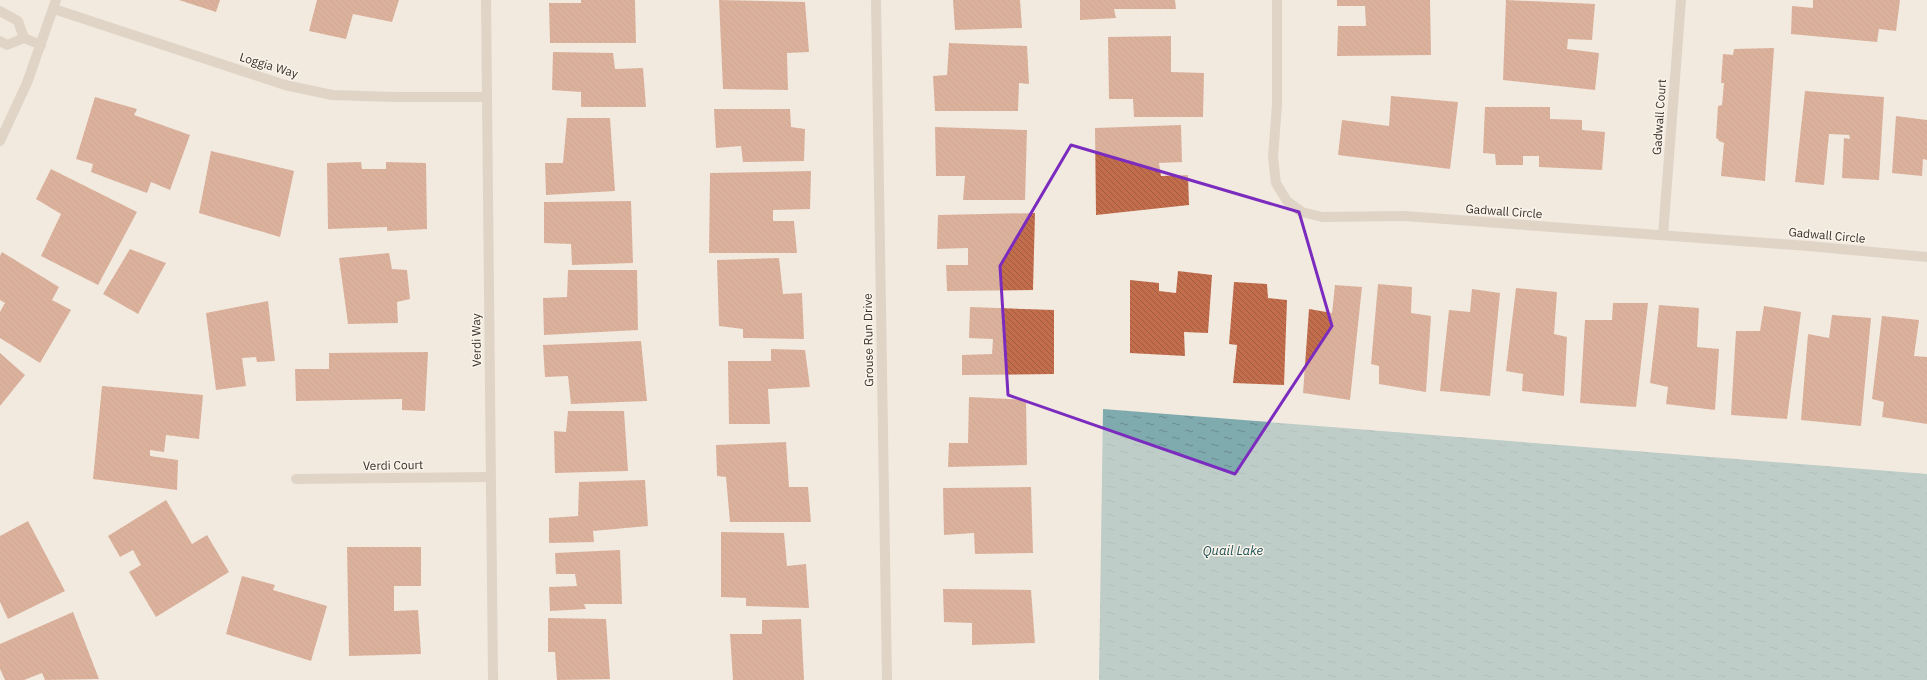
<svg xmlns="http://www.w3.org/2000/svg" width="1927" height="680" viewBox="0 0 1927 680" font-family="'IBM Plex Sans',sans-serif">
	<style>
		.water { fill: url(#water-ripples) }
		.building { fill: url(#building-back-hatch) }
		.lines { fill: none; stroke-linecap: round; stroke-linejoin: round }
		.minor { stroke: #cabaab; stroke-width: 10 }
		.marked { fill: none; stroke: #7b2cbf; stroke-width: 3; stroke-linejoin: round }
		.labels { text-anchor: middle; dominant-baseline: central; stroke-width: 3; stroke-linejoin: round; paint-order: stroke }
		.street-label { font-size: 12px; fill: #382f2a; stroke: #faf4eb }
		.water-label { font-size: 13px; font-style: italic; fill: #215258; stroke: #faf4eb }
	</style>
	<defs>
		<pattern id="water-ripples" width="26" height="14" patternUnits="userSpaceOnUse"><rect width="26" height="14" fill="#7faaae"/><path d="M2 4q2-2 4 0t4 0M15 11q2-2 4 0t4 0" fill="none" stroke="#698b8e"/></pattern>
		<pattern id="building-back-hatch" width="6" height="6" patternUnits="userSpaceOnUse"><rect width="6" height="6" fill="#c26e4d"/><path d="M-1 5l2 2M0 0l6 6M5-1l2 2" fill="none" stroke="#9f5b40"/></pattern>
	</defs>
	<rect width="100%" height="100%" fill="#f2eadf"/>
	<path class="water" d="M1103,409L1927,474V680H1099Z"/>
	<g class="building">
		<path d="M179,0H220L216,12Z"/>
		<path d="M317,0H399L392,22L353,14L346,39L309,31Z"/>
		<path d="M581,0H635L636,43H550L549,3H581Z"/>
		<path d="M719,0L805,2L809,52L787,53L788,90L723,89Z"/>
		<path d="M953,0H1020L1022,28L955,30Z"/>
		<path d="M1080,0H1175L1176,9H1114L1116,18L1080,20Z"/>
		<path d="M1337,0H1430L1431,55L1337,56L1338,26H1366L1365,6H1337Z"/>
		<path d="M1506,0L1595,4L1592,40L1568,39L1567,49L1599,53L1595,90L1503,80Z"/>
		<path d="M1813,0H1900L1896,31L1879,29L1877,42L1791,34L1792,6L1813,8Z"/>
		<path d="M1171,36V72L1204,73L1203,117H1134L1133,99H1109L1108,37Z"/>
		<path d="M949,43L1027,46L1029,84L1019,83L1018,111H935L933,76L947,75Z"/>
		<path d="M1774,48L1765,181L1721,176L1724,143L1719,141L1718,139L1716,138L1718,106L1722,105L1724,83H1721L1723,54L1733,55L1734,49Z"/>
		<path d="M553,52L613,53L615,69L643,68L646,107H581V92L552,90Z"/>
		<path d="M1805,91L1884,97L1879,180L1842,178L1844,138L1850,139L1849,135L1829,134L1824,185L1795,182Z"/>
		<path d="M1391,96L1458,102L1450,169L1338,155L1342,120L1389,126Z"/>
		<path d="M95,97L137,109L134,115L190,135L170,190L151,182L147,193L91,172L93,164L76,159Z"/>
		<path d="M1485,107H1550V119L1582,120V130L1605,132L1602,170L1539,167V156H1523V165H1496L1495,154L1483,153Z"/>
		<path d="M714,109H790L791,127L805,129L804,161L743,162L741,146L716,148Z"/>
		<path d="M1896,116L1927,120V160L1923,159L1922,176L1892,173Z"/>
		<path d="M567,118H610L615,191L546,195L545,163H563Z"/>
		<path d="M1181,125L1182,162L1159,163L1161,176L1188,175L1189,205L1096,215L1095,128Z"/>
		<path d="M935,127L1027,130L1025,200H963L965,176H936Z"/>
		<path d="M211,151L294,171L280,237L199,213Z"/>
		<path d="M361,162L362,169H386V162L426,163L427,229L387,231V227L328,229L327,163Z"/>
		<path d="M51,169L137,212L98,285L41,256L61,214L36,199Z"/>
		<path d="M811,171L810,209L773,210V221H794L797,253H709L710,173Z"/>
		<path d="M631,201L633,263L572,265L571,244L544,243V202Z"/>
		<path d="M1035,213L1033,290L947,291L946,265H968V248L937,249L938,215Z"/>
		<path d="M130,249L166,263L138,314L103,294Z"/>
		<path d="M2,252L59,287L52,300L71,310L40,363L0,338V312L5,303L0,300V256Z"/>
		<path d="M389,253L392,269L407,270L410,299L397,302L398,323L348,324L339,258Z"/>
		<path d="M779,258L783,294L802,293L804,339L743,338V329L719,326L717,260Z"/>
		<path d="M568,270H637L638,330L544,335L543,298L567,297Z"/>
		<path d="M1178,271L1212,275L1208,333L1184,332L1185,356L1130,353V280L1159,283V291L1176,293Z"/>
		<path d="M1234,282L1267,284L1268,298L1287,300L1284,385L1233,383L1237,345L1229,344Z"/>
		<path d="M1378,284L1412,287L1411,313L1431,316L1426,392L1379,384V366L1371,364Z"/>
		<path d="M1335,285L1362,287L1350,400L1303,393L1309,309L1332,313Z"/>
		<path d="M1516,288L1557,292L1554,334L1567,337L1564,396L1522,391L1523,374L1506,371Z"/>
		<path d="M1472,289L1500,293L1490,396L1440,391L1449,310L1470,312Z"/>
		<path d="M268,301L275,361L257,362L256,357L242,358L246,386L216,390L206,313Z"/>
		<path d="M1613,303H1648L1636,407L1580,403L1585,320H1612Z"/>
		<path d="M1659,305L1699,308L1697,347L1719,349L1715,410L1666,404L1668,387L1650,383Z"/>
		<path d="M1764,306L1801,312L1787,419L1731,415L1736,331H1760Z"/>
		<path d="M970,307L1054,310V374L962,375V355L992,354L993,339L969,338Z"/>
		<path d="M1832,315L1871,318L1861,426L1801,420L1808,334L1829,338Z"/>
		<path d="M1882,316L1919,320L1914,356L1927,357V424L1882,417L1884,402L1872,399Z"/>
		<path d="M641,341L647,401L571,404L568,376L545,377L543,345Z"/>
		<path d="M771,349L805,350L810,387L768,389L770,424H729L728,361H771Z"/>
		<path d="M428,352L425,411L402,410V399L296,401L295,369H329V353Z"/>
		<path d="M0,353L25,375L0,406Z"/>
		<path d="M102,386L203,395L199,439L166,435L164,452L150,450V456L178,460L177,490L93,479Z"/>
		<path d="M969,397L1026,400L1027,465L948,467L949,443H968Z"/>
		<path d="M568,411H624L628,471L555,473L554,431L566,432Z"/>
		<path d="M786,442L789,487H808L811,522H730L726,477L717,476L716,445Z"/>
		<path d="M645,480L648,526L593,531L594,542L549,543V518L578,516L579,482Z"/>
		<path d="M1031,487L1033,553L975,554L974,533L944,535L943,488Z"/>
		<path d="M166,500L192,544L207,535L229,572L156,617L129,572L141,565L133,550L120,557L108,536Z"/>
		<path d="M28,521L65,591L8,619L0,602V536Z"/>
		<path d="M721,532L784,533L787,566L806,564L809,608L746,606V598L721,597Z"/>
		<path d="M347,547H421V586H394V611L418,610L421,654L349,656Z"/>
		<path d="M620,550L622,604H584L586,609L550,611L549,587L577,586L575,574H556L555,553Z"/>
		<path d="M242,576L275,585L273,590L327,606L311,661L226,634Z"/>
		<path d="M943,589L1031,590L1035,643L972,645V623L944,622Z"/>
		<path d="M73,612L99,679L45,680L42,673L24,680H5L0,669V644Z"/>
		<path d="M548,618L606,619L610,679L557,680L555,652H548Z"/>
		<path d="M801,619L804,680H733L730,634H762V620Z"/>
	</g>
	<g class="lines">
		<g class="minor">
			<path d="M486,0L493,680"/>
			<path d="M876,0L887,680"/>
			<path d="M1277,0V105L1273,157L1276,183L1287,201L1302,212L1322,217L1404,216L1808,246L1927,257"/>
			<path d="M54,9L285,85L332,95L395,97H486"/>
			<path d="M0,11L18,21L24,38"/>
			<path d="M0,41L7,45L24,38L41,45"/>
			<path d="M0,141L27,83L56,0"/>
			<path d="M1663,235L1681,0"/>
			<path d="M296,479L490,477"/>
		</g>
	</g>
	<path d="M0 0H1927V680H0ZM1071,145L1299,212L1332,326L1235,474L1008,395L1000,266Z" fill="#f2eadf" fill-opacity=".55" fill-rule="evenodd"/>
	<path class="marked" d="M1071,145L1299,212L1332,326L1235,474L1008,395L1000,266Z"/>
	<g class="labels">
		<g class="street-label">
			<text transform="translate(269 65) rotate(17)">Loggia Way</text>
			<text transform="translate(1659 117) rotate(-86)">Gadwall Court</text>
			<text transform="translate(1504 211) rotate(4)">Gadwall Circle</text>
			<text transform="translate(1827 235) rotate(5)">Gadwall Circle</text>
			<text transform="translate(476 340) rotate(-91)">Verdi Way</text>
			<text transform="translate(868 340) rotate(-91)">Grouse Run Drive</text>
			<text transform="translate(393 465) rotate(-1)">Verdi Court</text>
		</g>
		<g class="water-label">
			<text x="1233" y="550">Quail Lake</text>
		</g>
	</g>
</svg>
